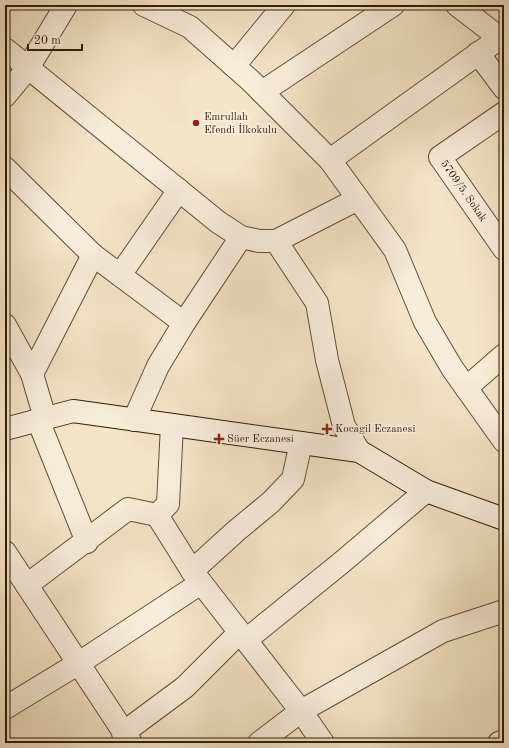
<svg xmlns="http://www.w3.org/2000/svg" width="509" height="748" viewBox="0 0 509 748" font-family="'Old Standard TT',serif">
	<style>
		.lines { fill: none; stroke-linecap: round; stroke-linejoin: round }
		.street-casing { stroke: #604e36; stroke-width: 24 }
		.secondary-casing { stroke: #2f1c06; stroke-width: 24 }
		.street { stroke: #f8eddb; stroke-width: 22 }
		.secondary { stroke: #f8eddb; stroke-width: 22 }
		.poi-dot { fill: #8f2418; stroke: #f8eddb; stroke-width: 1.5 }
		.labels { text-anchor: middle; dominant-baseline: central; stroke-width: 3.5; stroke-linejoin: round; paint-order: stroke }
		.poi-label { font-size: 11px; fill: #2f1c06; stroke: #f8eddb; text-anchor: start }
		.street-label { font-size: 11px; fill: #2f1c06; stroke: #f8eddb }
	</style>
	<rect width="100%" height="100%" fill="#f4e4c8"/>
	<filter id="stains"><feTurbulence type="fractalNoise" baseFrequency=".005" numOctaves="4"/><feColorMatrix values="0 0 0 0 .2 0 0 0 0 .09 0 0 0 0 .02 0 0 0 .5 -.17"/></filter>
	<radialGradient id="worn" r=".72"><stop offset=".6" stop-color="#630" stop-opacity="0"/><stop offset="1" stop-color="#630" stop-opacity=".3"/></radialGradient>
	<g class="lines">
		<defs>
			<g id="street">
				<path d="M144,5L190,27L251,81L330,160L395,250L425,322L452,368L504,441"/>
				<path d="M457,5L500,38L504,39"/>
				<path d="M5,49L218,222L241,237L259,241H276L358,199"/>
				<path d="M478,53L504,88"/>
				<path d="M234,66L284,5"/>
				<path d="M262,92L393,5"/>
				<path d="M5,96L28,68L66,5"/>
				<path id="s1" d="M504,113L440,157L504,249"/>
				<path d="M330,160L500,38"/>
				<path d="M5,168L93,255L184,323"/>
				<path d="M276,241L317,303L327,360L344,426L359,451"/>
				<path d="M120,275L179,190"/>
				<path d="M5,325L32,374L45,418"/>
				<path d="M32,374L93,255"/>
				<path d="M466,388L504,355"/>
				<path d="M38,420L87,542"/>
				<path d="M134,420L158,366L184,323L241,237"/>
				<path d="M157,515L192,571L301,711L323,743"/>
				<path d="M5,552L131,743"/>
				<path d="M192,571L236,531L271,502L293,479L301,443"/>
				<path d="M27,585L128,509L157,515L168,504L172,425"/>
				<path d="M246,640L341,563L426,491"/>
				<path d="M5,708L79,663L201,583"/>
				<path d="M123,733L185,687L239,633"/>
				<path d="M259,743L301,711L443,631L504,611"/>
				<path d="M499,743L504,741"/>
			</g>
			<path id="secondary" d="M5,429L73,411L359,451L426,491L504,519"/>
		</defs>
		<use href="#street" class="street-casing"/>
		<use href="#secondary" class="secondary-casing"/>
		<use href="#street" class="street"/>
		<use href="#secondary" class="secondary"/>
	</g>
	<g class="poi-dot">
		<circle cx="196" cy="123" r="4"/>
		<path d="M325 423h4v4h4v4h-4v4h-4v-4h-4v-4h4z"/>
		<path d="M217 433h4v4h4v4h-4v4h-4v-4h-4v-4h4z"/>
	</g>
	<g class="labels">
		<g class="poi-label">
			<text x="204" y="117">Emrullah<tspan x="204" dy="13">Efendi İlkokulu</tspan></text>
			<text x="335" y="429">Kocagil Eczanesi</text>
			<text x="227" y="439">Süer Eczanesi</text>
		</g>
		<g class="street-label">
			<text stroke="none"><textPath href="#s1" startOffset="119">5709/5. Sokak</textPath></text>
		</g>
	</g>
	<rect width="509" height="748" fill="none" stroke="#f4e4c8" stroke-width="20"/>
	<rect x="6" y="6" width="497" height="736" fill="none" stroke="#2f1c06" stroke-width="2"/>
	<rect x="10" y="10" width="489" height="728" fill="none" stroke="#2f1c06"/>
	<path d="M28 44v6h54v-6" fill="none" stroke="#2f1c06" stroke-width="2"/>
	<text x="34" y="44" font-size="12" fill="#2f1c06" stroke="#f8eddb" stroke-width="3" paint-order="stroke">20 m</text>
	<rect width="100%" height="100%" filter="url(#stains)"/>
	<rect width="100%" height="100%" fill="url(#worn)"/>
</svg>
